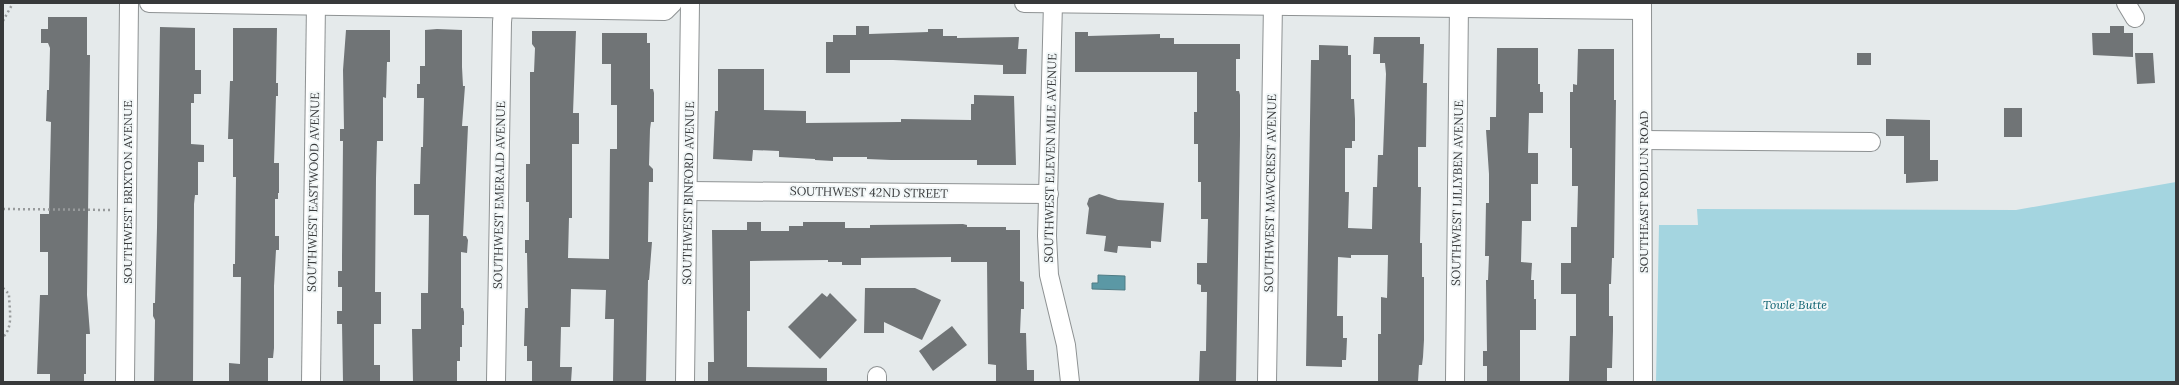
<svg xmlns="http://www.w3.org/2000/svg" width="2179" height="385" viewBox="0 0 2179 385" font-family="Lora,serif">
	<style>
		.green { fill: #a4d5e0 }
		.water { fill: #5b98a5; stroke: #507c85 }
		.building { fill: #707476 }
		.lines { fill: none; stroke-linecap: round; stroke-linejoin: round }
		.minor-casing { stroke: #8e9293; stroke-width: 20 }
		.path { stroke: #989b9c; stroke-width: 2.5; stroke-dasharray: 2 3; stroke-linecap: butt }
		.minor { stroke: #fff; stroke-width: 18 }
		.labels { text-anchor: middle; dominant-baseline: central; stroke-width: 4; stroke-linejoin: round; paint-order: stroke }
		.street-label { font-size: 12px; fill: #37393a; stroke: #f2f7f8 }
		.park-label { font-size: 12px; font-style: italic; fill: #0a606f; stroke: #f2f7f8 }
	</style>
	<rect width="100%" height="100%" fill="#e5eaeb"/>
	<path class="green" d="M2176,182V382H1656L1659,225H1698L1697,209L2016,210Z"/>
	<path class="water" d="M1098,275L1125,276V290L1092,289V283H1098Z"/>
	<g class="building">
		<path d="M48,17H87V55H90L87,295L90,334H86V374H84V382H50V374H37L40,295H48V252H40V214H49L51,122L46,121L47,90H49L50,48L48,43H41V29H48Z"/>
		<path d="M856,26H869V34L928,32V29H943V36H957V38L1019,37L1018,49H1027L1026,74H1003V65L893,60H850V73H826V42H833V35H856Z"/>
		<path d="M2110,26H2124V33H2133V57L2093,55L2092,33H2110Z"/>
		<path d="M160,27L195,28V70H201V94H194V103H191V144L204,145V162H198V195H195L194,204L193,382H154L155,320L153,316V303H155L157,228Z"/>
		<path d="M233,28H277L276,83H278V96H276L274,163H279V193H278V199H275V236H279V250H276L274,286V348L273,358H268V382H229V363L240,364L241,277H233V264H235L236,177H233V139H228L230,81H233Z"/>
		<path d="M437,29L462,30V67L463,86H465L462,126H468L463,236H466L468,240L467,253L461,252V308H463L464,312V325H462V347H460V361H457V382H413L412,329H421V293H428L429,215H414V184H420L421,147H423L424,98H417V84H420V66H425V30Z"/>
		<path d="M346,30H390V62H387L386,98L383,97V141H377L376,178L375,292H381V324H374V365H380V382H343L342,324H337V311H342V287H338V271H342V256L343,141H340V129H344L343,70Z"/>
		<path d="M532,31H576L573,113H579V144H572V218H569L568,258L609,259L610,149H617V105H611V64H602V33H647V43H650V89H653L654,93V122H651L650,129L649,165L653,169V182H649L648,242H652L649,280H648L646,382H613L614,319H605L606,290L571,289L570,327H561L560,367H572L571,382H532V361H527V346H524L525,308H528L527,253H525V240H529V202H526V164H530V72H534L535,48L532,44Z"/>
		<path d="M1075,32H1088V36L1160,34V38H1174V44H1240V59H1236V91H1239L1240,95V136L1236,382H1199L1200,351H1206L1207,292H1201V285L1197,284V263H1207L1208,219H1201V182H1198V144H1194V112H1197V72H1075Z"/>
		<path d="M1374,37H1420V44H1424L1423,83H1427L1426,147H1418V187H1421L1420,243H1422V277H1424V340L1423,357L1422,365H1419L1418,382H1378V334H1381V297L1387,298L1388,255H1351V258L1338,257L1337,316H1343V338H1347L1346,360H1342V367L1306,366L1311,60H1319V45L1348,46V55H1351V99H1354L1355,119V141H1352V148H1345V192H1349L1348,228L1372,229L1373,187H1377L1378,155H1383L1386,74L1385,63H1380V54H1373Z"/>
		<path d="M1497,48H1538V84H1540V92H1543V113H1529L1528,153H1538V184H1531V221H1522L1521,262L1532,263L1531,280H1534V299H1536V330H1520V382H1487V366H1483V351H1487L1486,280H1488L1489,256H1485L1486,203H1489V174L1486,130H1490V117H1496Z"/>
		<path d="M1578,49H1614V100H1616L1614,258H1612L1611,284H1609V316H1613V331L1612,368H1607V382H1569L1570,336H1576V294H1561V263H1571V227H1577L1578,186H1572V148H1570V92H1573V84L1577,85Z"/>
		<rect x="1857" y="53" width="14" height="12"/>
		<path d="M2135,53H2153L2155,83L2137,84Z"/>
		<path d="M718,69H764V110L806,111V123L901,122V119L971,120V104H974V95L1014,96L1016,165H977V160H891L867,159V157H833V161L815,160V159L779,157V151L753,150L752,161L713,159L715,111H718Z"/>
		<rect x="2004" y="108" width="18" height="29"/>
		<path d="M1886,119L1930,120V160H1938V181L1906,183V174H1904V136H1886Z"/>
		<path d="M1099,194L1118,200L1164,203L1161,242L1151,241V248L1118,246L1117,253L1104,251L1106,236L1086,234L1089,208L1087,204L1089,198Z"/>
		<path d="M747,222H761V231H789V226H803V222H845V228H870V225L963,224L967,225V227H1006V230H1020V281L1024,282V309H1021L1020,333H1026L1027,370H1034V382H996V365L988,364L987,262H951V257L861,258V265H842V262H828V260L750,261V311H747V367L827,368V382H708V362H714L712,230H747Z"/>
		<path d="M865,288H915L941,300L922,340L884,322V333H864Z"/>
		<path d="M822,293L827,297L830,293L857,320L820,359L788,327Z"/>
		<path d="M952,326L967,345L933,371L919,351Z"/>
	</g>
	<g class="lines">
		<defs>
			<g id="minor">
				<path d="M149,3L665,11L673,3"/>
				<path d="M1024,3L1642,10"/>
				<path d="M1053,3L1047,236L1049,275L1066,345L1070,382"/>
				<path d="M1642,3L1643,382"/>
				<path d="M2126,3L2135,18"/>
				<path d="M1643,140L1871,142"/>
				<path d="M688,191L1049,194"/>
				<path d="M877,376V382"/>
				<path d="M125,382L129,3"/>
				<path d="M311,382L316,3"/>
				<path d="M496,382L502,22L504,3"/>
				<path d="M685,382L690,3"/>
				<path d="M1267,382L1273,3"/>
				<path d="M1455,382L1459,3"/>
			</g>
		</defs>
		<use href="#minor" class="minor-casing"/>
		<g class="path">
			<path d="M3,21L13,3"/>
			<path d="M3,209L111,210"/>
			<path d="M3,288L9,294C9,308 14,327 3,337"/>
		</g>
		<use href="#minor" class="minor"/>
	</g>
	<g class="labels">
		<g class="street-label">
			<text transform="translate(1050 158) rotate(-89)">SOUTHWEST ELEVEN MILE AVENUE</text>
			<text transform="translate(127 192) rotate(-90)">SOUTHWEST BRIXTON AVENUE</text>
			<text transform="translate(313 192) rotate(-89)">SOUTHWEST EASTWOOD AVENUE</text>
			<text transform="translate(869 192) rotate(1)">SOUTHWEST 42ND STREET</text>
			<text transform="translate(1643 192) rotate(-90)">SOUTHEAST RODLUN ROAD</text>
			<text transform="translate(688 193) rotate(-89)">SOUTHWEST BINFORD AVENUE</text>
			<text transform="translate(1270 193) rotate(-89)">SOUTHWEST MAWCREST AVENUE</text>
			<text transform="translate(1457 193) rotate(-89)">SOUTHWEST LILLYBEN AVENUE</text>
			<text transform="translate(499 195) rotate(-89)">SOUTHWEST EMERALD AVENUE</text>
		</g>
		<g class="park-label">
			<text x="1795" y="304">Towle Butte</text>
		</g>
	</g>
	<rect width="2179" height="385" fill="none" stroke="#37393a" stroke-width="8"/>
</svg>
